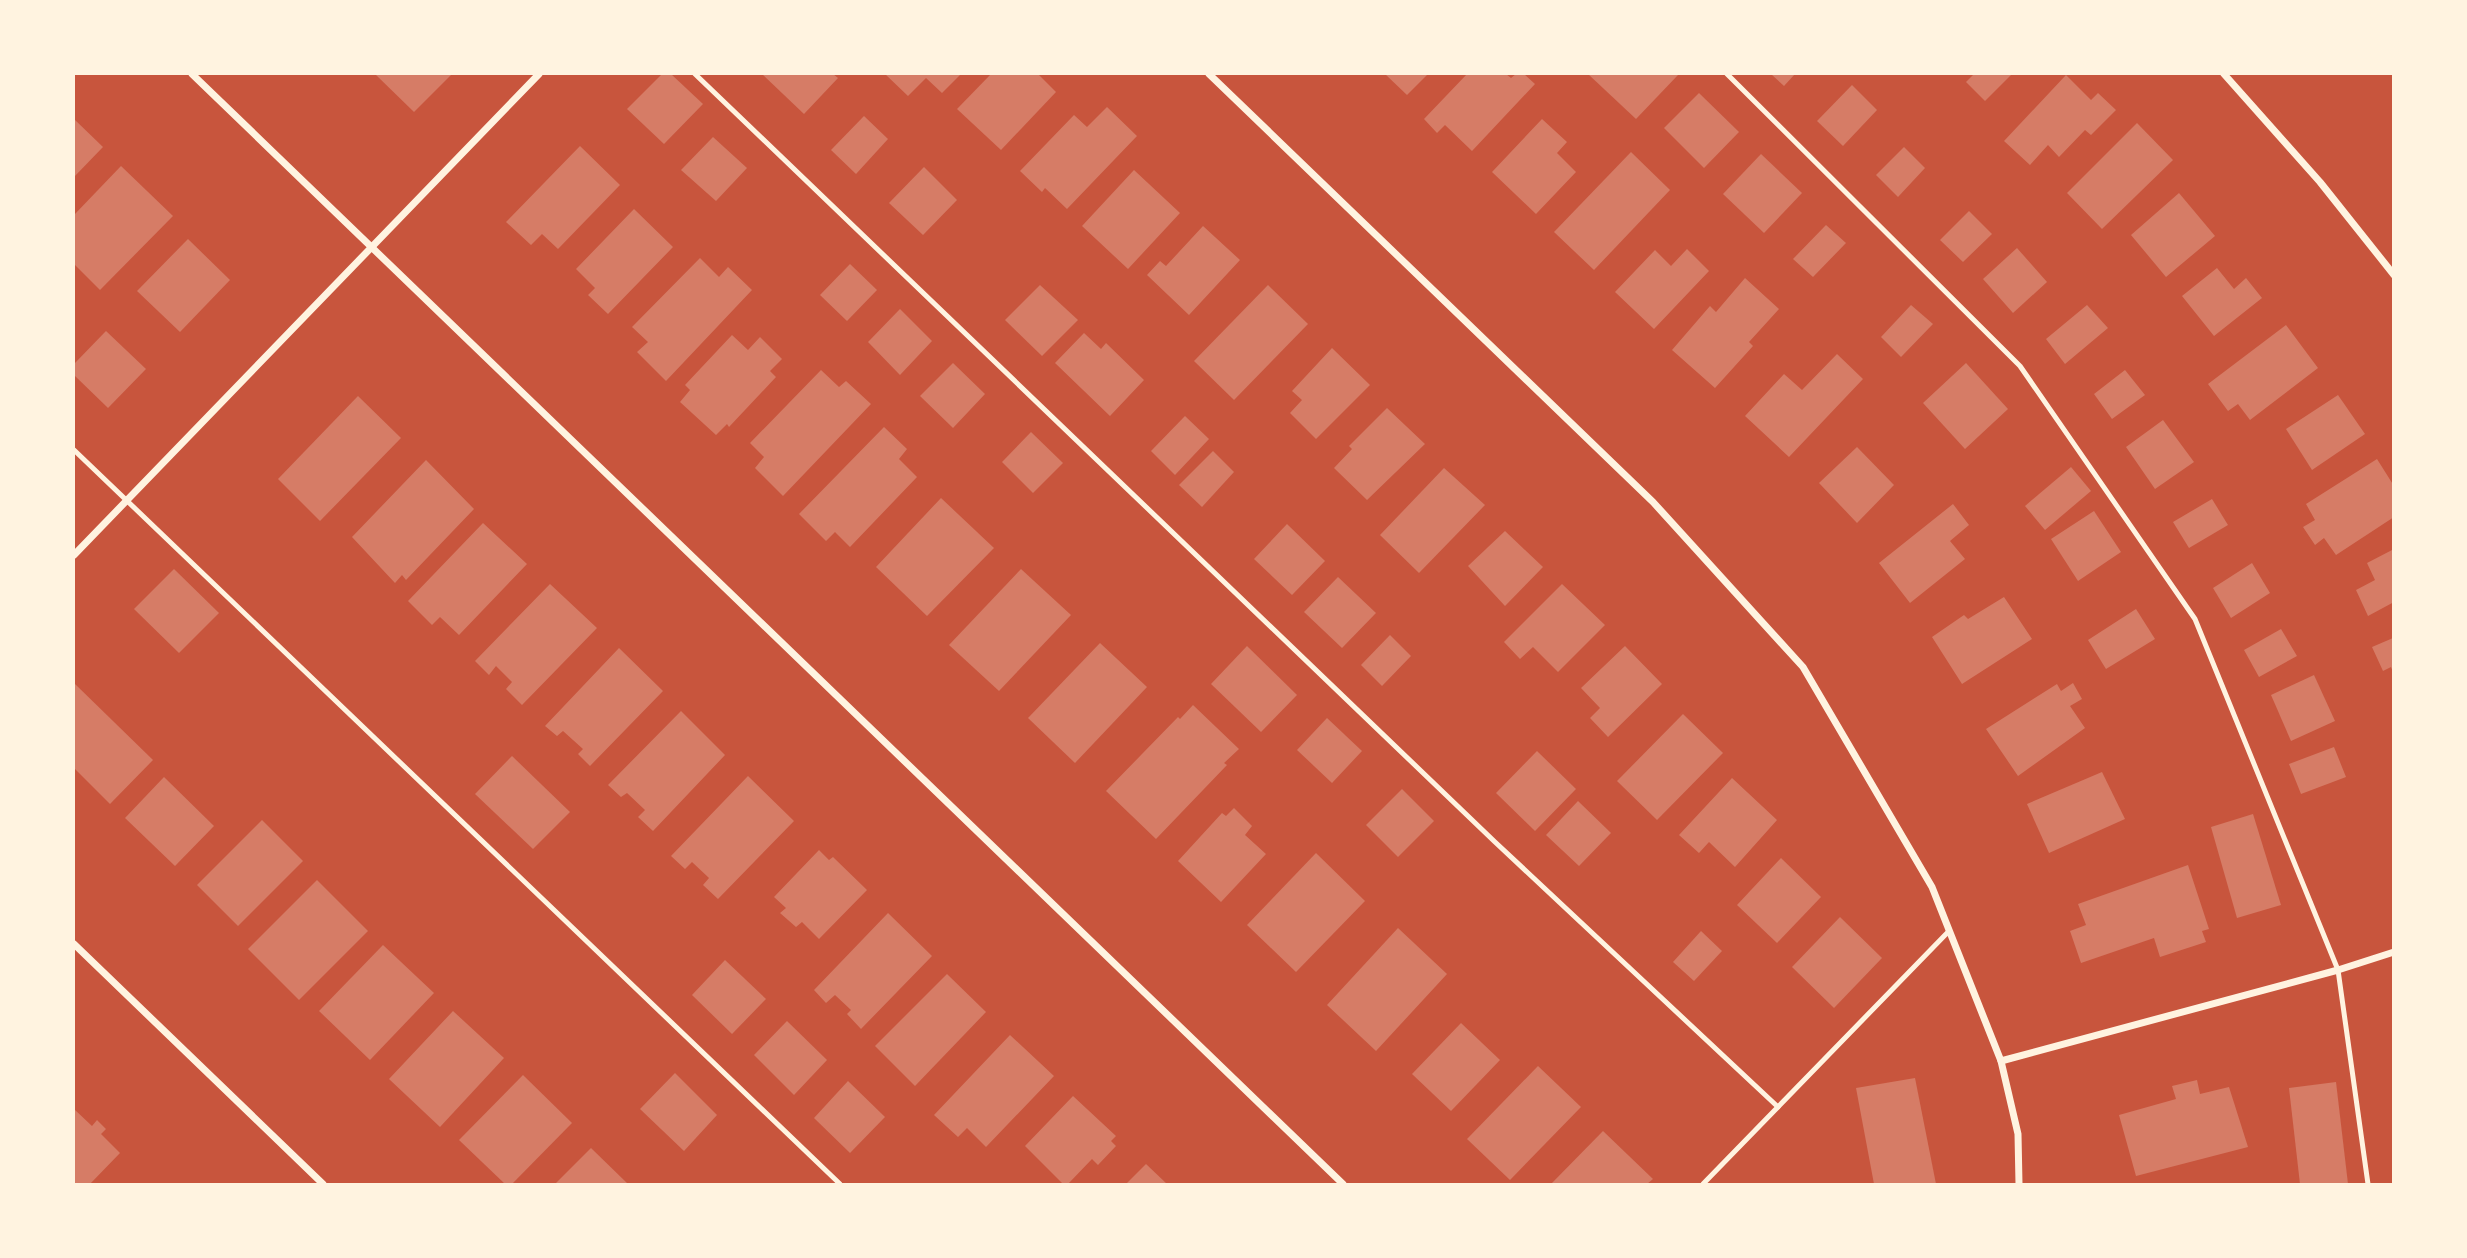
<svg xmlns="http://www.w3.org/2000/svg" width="2467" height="1258" viewBox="0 0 2467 1258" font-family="Poppins,sans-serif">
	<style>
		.building { fill: #d67c66 }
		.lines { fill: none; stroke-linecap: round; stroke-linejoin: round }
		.service { stroke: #fff3e0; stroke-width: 5 }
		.minor { stroke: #fff3e0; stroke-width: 7 }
	</style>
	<rect width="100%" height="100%" fill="#c8553d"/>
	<g class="building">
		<path d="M375,74H452L414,112Z"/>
		<path d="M662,74H671L703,104L664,144L627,109Z"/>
		<path d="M762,74H833L838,78L804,114Z"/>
		<path d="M885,74H961L942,93L926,78L908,96Z"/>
		<path d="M991,74H1038L1056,92L1001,150L957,109Z"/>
		<path d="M1385,74H1428L1407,95Z"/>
		<path d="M1467,74H1506L1511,78L1516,74H1524L1535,84L1472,151L1445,125L1437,133L1424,119Z"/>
		<path d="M1588,74H1676L1678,75L1636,119Z"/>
		<path d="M1771,74H1795L1784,86Z"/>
		<path d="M1974,74H2012L1985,101L1966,82Z"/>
		<path d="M2066,75L2091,100L2098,93L2116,110L2091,135L2085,130L2059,157L2048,145L2030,165L2004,141Z"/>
		<path d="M1852,85L1877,110L1843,146L1817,121Z"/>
		<path d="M1699,93L1739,132L1704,168L1664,128Z"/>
		<path d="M1107,107L1137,136L1067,209L1045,188L1042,192L1020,171L1074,115L1087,127Z"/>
		<path d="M864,116L888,139L856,174L831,150Z"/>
		<path d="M74,119L103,147L74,177Z"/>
		<path d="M1542,119L1567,142L1557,153L1576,172L1536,214L1492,172Z"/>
		<path d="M2137,123L2173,160L2102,229L2067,193Z"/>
		<path d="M713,137L747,168L716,201L681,170Z"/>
		<path d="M580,146L620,185L558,249L542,234L531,245L506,222Z"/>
		<path d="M1904,147L1925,168L1898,197L1876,175Z"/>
		<path d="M1631,152L1670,190L1594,270L1554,232Z"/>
		<path d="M1761,154L1802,193L1764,233L1723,194Z"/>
		<path d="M121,166L173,216L100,290L74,264V215Z"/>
		<path d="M924,167L957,200L923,235L889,203Z"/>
		<path d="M1134,170L1180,213L1128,269L1082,226Z"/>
		<path d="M2179,193L2215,236L2166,277L2131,235Z"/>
		<path d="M634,209L673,247L608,314L588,295L595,288L576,269Z"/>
		<path d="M1969,211L1992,234L1963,262L1940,240Z"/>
		<path d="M1826,225L1846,243L1813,277L1793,259Z"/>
		<path d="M1203,226L1240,260L1189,315L1147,275L1160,261L1166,266Z"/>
		<path d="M188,239L230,280L180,332L137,291Z"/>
		<path d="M2017,248L2047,282L2013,313L1983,279Z"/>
		<path d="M1687,249L1709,271L1654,329L1615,292L1655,250L1671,266Z"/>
		<path d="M700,258L719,277L728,267L752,290L666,381L637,352L648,342L632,327Z"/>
		<path d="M850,264L877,290L847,321L820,295Z"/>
		<path d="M2217,268L2234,289L2246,278L2262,298L2214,336L2182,296Z"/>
		<path d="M1745,278L1779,309L1749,342L1753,346L1715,388L1672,350L1710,306L1716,312Z"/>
		<path d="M1040,285L1078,320L1042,356L1005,320Z"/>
		<path d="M1268,285L1308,324L1234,400L1194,361Z"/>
		<path d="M1911,305L1933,324L1901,357L1881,337Z"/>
		<path d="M2087,305L2108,328L2065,364L2046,339Z"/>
		<path d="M900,309L932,341L900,375L868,342Z"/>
		<path d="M2286,325L2318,368L2250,420L2238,404L2228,411L2208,384Z"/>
		<path d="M106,331L146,369L108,408L74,375V364Z"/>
		<path d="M1084,333L1101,349L1106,343L1144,380L1110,416L1055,363Z"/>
		<path d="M732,335L748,350L760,337L782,359L770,371L776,377L729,427L727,424L716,435L680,402L690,390L685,385Z"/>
		<path d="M1332,348L1370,385L1316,439L1290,413L1302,400L1292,391Z"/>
		<path d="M1837,354L1863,379L1789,457L1745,416L1784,374L1802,390Z"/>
		<path d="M953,363L985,394L953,428L920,396Z"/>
		<path d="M1966,363L2008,409L1965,449L1923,403Z"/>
		<path d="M821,370L839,387L846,381L871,404L783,496L755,468L764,457L750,443Z"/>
		<path d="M2125,370L2145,395L2112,419L2094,394Z"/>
		<path d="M2338,395L2365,434L2312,470L2286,429Z"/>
		<path d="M358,396L401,438L320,521L278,479Z"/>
		<path d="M1387,408L1425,444L1367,500L1334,468L1352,449L1349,446Z"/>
		<path d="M1185,416L1209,439L1175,475L1151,451Z"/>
		<path d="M2163,420L2194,462L2155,489L2126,447Z"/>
		<path d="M884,427L907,449L899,459L917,477L850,547L835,532L826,541L799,514Z"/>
		<path d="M1031,432L1063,463L1033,493L1002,462Z"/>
		<path d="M1857,447L1894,485L1857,523L1819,483Z"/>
		<path d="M1213,451L1234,472L1202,507L1179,485Z"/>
		<path d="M2377,459L2394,486V517L2336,555L2324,538L2315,545L2303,527L2315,520L2306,504Z"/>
		<path d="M426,460L474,509L406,580L402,575L395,583L352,537Z"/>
		<path d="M2071,467L2091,491L2045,530L2025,506Z"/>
		<path d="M1444,468L1485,505L1419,573L1380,535Z"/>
		<path d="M941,498L994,548L927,616L876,567Z"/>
		<path d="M2212,499L2228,525L2189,548L2173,522Z"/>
		<path d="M1953,504L1969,525L1950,541L1965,559L1910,603L1879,563Z"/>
		<path d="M2094,511L2121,552L2078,581L2051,539Z"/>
		<path d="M483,523L527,564L459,635L440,617L432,625L408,601Z"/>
		<path d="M1287,524L1325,561L1292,595L1254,559Z"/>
		<path d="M1505,531L1543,567L1505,606L1468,566Z"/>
		<path d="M2394,549V602L2368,616L2356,590L2375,580L2367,563Z"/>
		<path d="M2252,563L2270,593L2231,618L2213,588Z"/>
		<path d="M174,569L219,613L179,653L134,609Z"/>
		<path d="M1021,569L1071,615L999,691L949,645Z"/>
		<path d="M1338,577L1376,613L1342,648L1304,612Z"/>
		<path d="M550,584L597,628L522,705L506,689L512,682L496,666L489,675L475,661Z"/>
		<path d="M1562,584L1605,625L1558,672L1533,647L1520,659L1504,642Z"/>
		<path d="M2004,597L2032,639L1962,684L1932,637L1964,615L1968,619Z"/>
		<path d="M2136,609L2155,639L2106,669L2088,640Z"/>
		<path d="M2281,629L2297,656L2259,677L2244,650Z"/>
		<path d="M1390,635L1411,656L1382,686L1361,665Z"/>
		<path d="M2393,638V672L2391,667L2383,671L2372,647Z"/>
		<path d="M1100,643L1147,687L1075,763L1028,718Z"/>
		<path d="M1247,646L1297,695L1261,732L1211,684Z"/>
		<path d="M1625,646L1662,684L1608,737L1590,718L1600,708L1581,688Z"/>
		<path d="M619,648L663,691L590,766L578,754L583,749L563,731L557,736L545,726Z"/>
		<path d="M2314,675L2335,721L2291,741L2271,695Z"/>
		<path d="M74,683L153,760L110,804L74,768Z"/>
		<path d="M2073,683L2082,699L2070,706L2085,728L2018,776L1986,729L2057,684L2061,691Z"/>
		<path d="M1193,705L1239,749L1224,763L1227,765L1156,839L1106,791L1178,717L1180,719Z"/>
		<path d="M681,711L725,755L653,831L638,817L645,810L627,793L621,797L608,785Z"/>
		<path d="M1683,714L1723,753L1657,820L1617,781Z"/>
		<path d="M1327,718L1362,751L1332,783L1297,750Z"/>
		<path d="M2334,747L2346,777L2301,794L2289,764Z"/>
		<path d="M1537,751L1576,789L1535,831L1496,793Z"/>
		<path d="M512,756L570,812L533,849L475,794Z"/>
		<path d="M2102,772L2125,819L2049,853L2027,804Z"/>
		<path d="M748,776L794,821L718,899L703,885L709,878L692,862L685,869L671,856Z"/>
		<path d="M164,777L214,826L175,866L125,818Z"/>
		<path d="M1732,778L1777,820L1735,867L1709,842L1699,853L1679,835Z"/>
		<path d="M1402,789L1434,821L1398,857L1366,825Z"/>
		<path d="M1578,801L1611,833L1579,866L1546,835Z"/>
		<path d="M1234,808L1252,826L1245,835L1266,854L1221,902L1178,861L1222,813L1226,816Z"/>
		<path d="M2253,814L2281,905L2237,918L2211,827Z"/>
		<path d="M262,820L303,861L238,926L197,885Z"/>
		<path d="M819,850L829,860L833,857L867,890L819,939L802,922L796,927L780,913L786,908L774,897Z"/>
		<path d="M1316,853L1365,901L1296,972L1247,925Z"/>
		<path d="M1781,858L1821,897L1777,943L1737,905Z"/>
		<path d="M2188,865L2209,929L2202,931L2206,942L2160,957L2154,938L2081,963L2070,931L2086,925L2078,904Z"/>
		<path d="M317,880L368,931L299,1000L248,949Z"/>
		<path d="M888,913L932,956L861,1029L847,1014L851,1010L835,995L826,1003L814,990Z"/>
		<path d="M1840,917L1882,958L1834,1008L1792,967Z"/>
		<path d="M1398,928L1447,974L1376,1051L1327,1005Z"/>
		<path d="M1701,931L1722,951L1694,981L1673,962Z"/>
		<path d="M383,945L434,993L370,1060L319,1011Z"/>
		<path d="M725,960L766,999L732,1034L692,995Z"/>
		<path d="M947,974L986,1012L915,1086L875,1046Z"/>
		<path d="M453,1011L504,1058L440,1127L389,1079Z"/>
		<path d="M787,1021L827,1060L794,1095L754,1055Z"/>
		<path d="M1461,1023L1500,1060L1451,1111L1412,1074Z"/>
		<path d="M1010,1035L1054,1076L986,1147L967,1128L958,1137L934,1115Z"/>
		<path d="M1538,1066L1581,1107L1510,1180L1467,1139Z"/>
		<path d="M675,1073L717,1115L684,1151L640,1109Z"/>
		<path d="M523,1075L572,1123L512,1184H505L459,1140Z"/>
		<path d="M1915,1078L1936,1184H1874L1856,1088Z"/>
		<path d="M2197,1080L2200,1094L2229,1087L2248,1147L2136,1176L2119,1115L2176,1099L2172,1086Z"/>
		<path d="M848,1081L885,1117L850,1153L814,1118Z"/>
		<path d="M2336,1082L2348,1184H2300L2289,1088Z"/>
		<path d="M1073,1096L1116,1136L1111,1141L1116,1146L1098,1165L1092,1159L1068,1184H1063L1025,1146Z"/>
		<path d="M74,1109L92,1126L97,1120L106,1129L101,1134L120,1153L90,1184H74Z"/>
		<path d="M1603,1131L1653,1179L1647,1184H1551Z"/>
		<path d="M591,1148L628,1184H555Z"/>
		<path d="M1146,1164L1167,1184H1126Z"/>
	</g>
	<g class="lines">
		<g class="service">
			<path d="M695,74L1495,842L1778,1107"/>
			<path d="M1727,74L2020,366L2195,619L2338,970L2368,1184"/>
			<path d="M74,450L840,1184"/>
			<path d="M1703,1184L1949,931"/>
		</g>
		<g class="minor">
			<path d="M192,74L1343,1184"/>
			<path d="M1209,74L1653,502L1803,667L1932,887L2001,1061L2018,1134L2019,1184"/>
			<path d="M2224,74L2320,182L2394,275"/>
			<path d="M74,555L539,74"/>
			<path d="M74,944L323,1184"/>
			<path d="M2001,1061L2338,970L2394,952"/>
		</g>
	</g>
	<rect width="2467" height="1258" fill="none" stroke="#fff3e0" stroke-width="150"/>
</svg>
